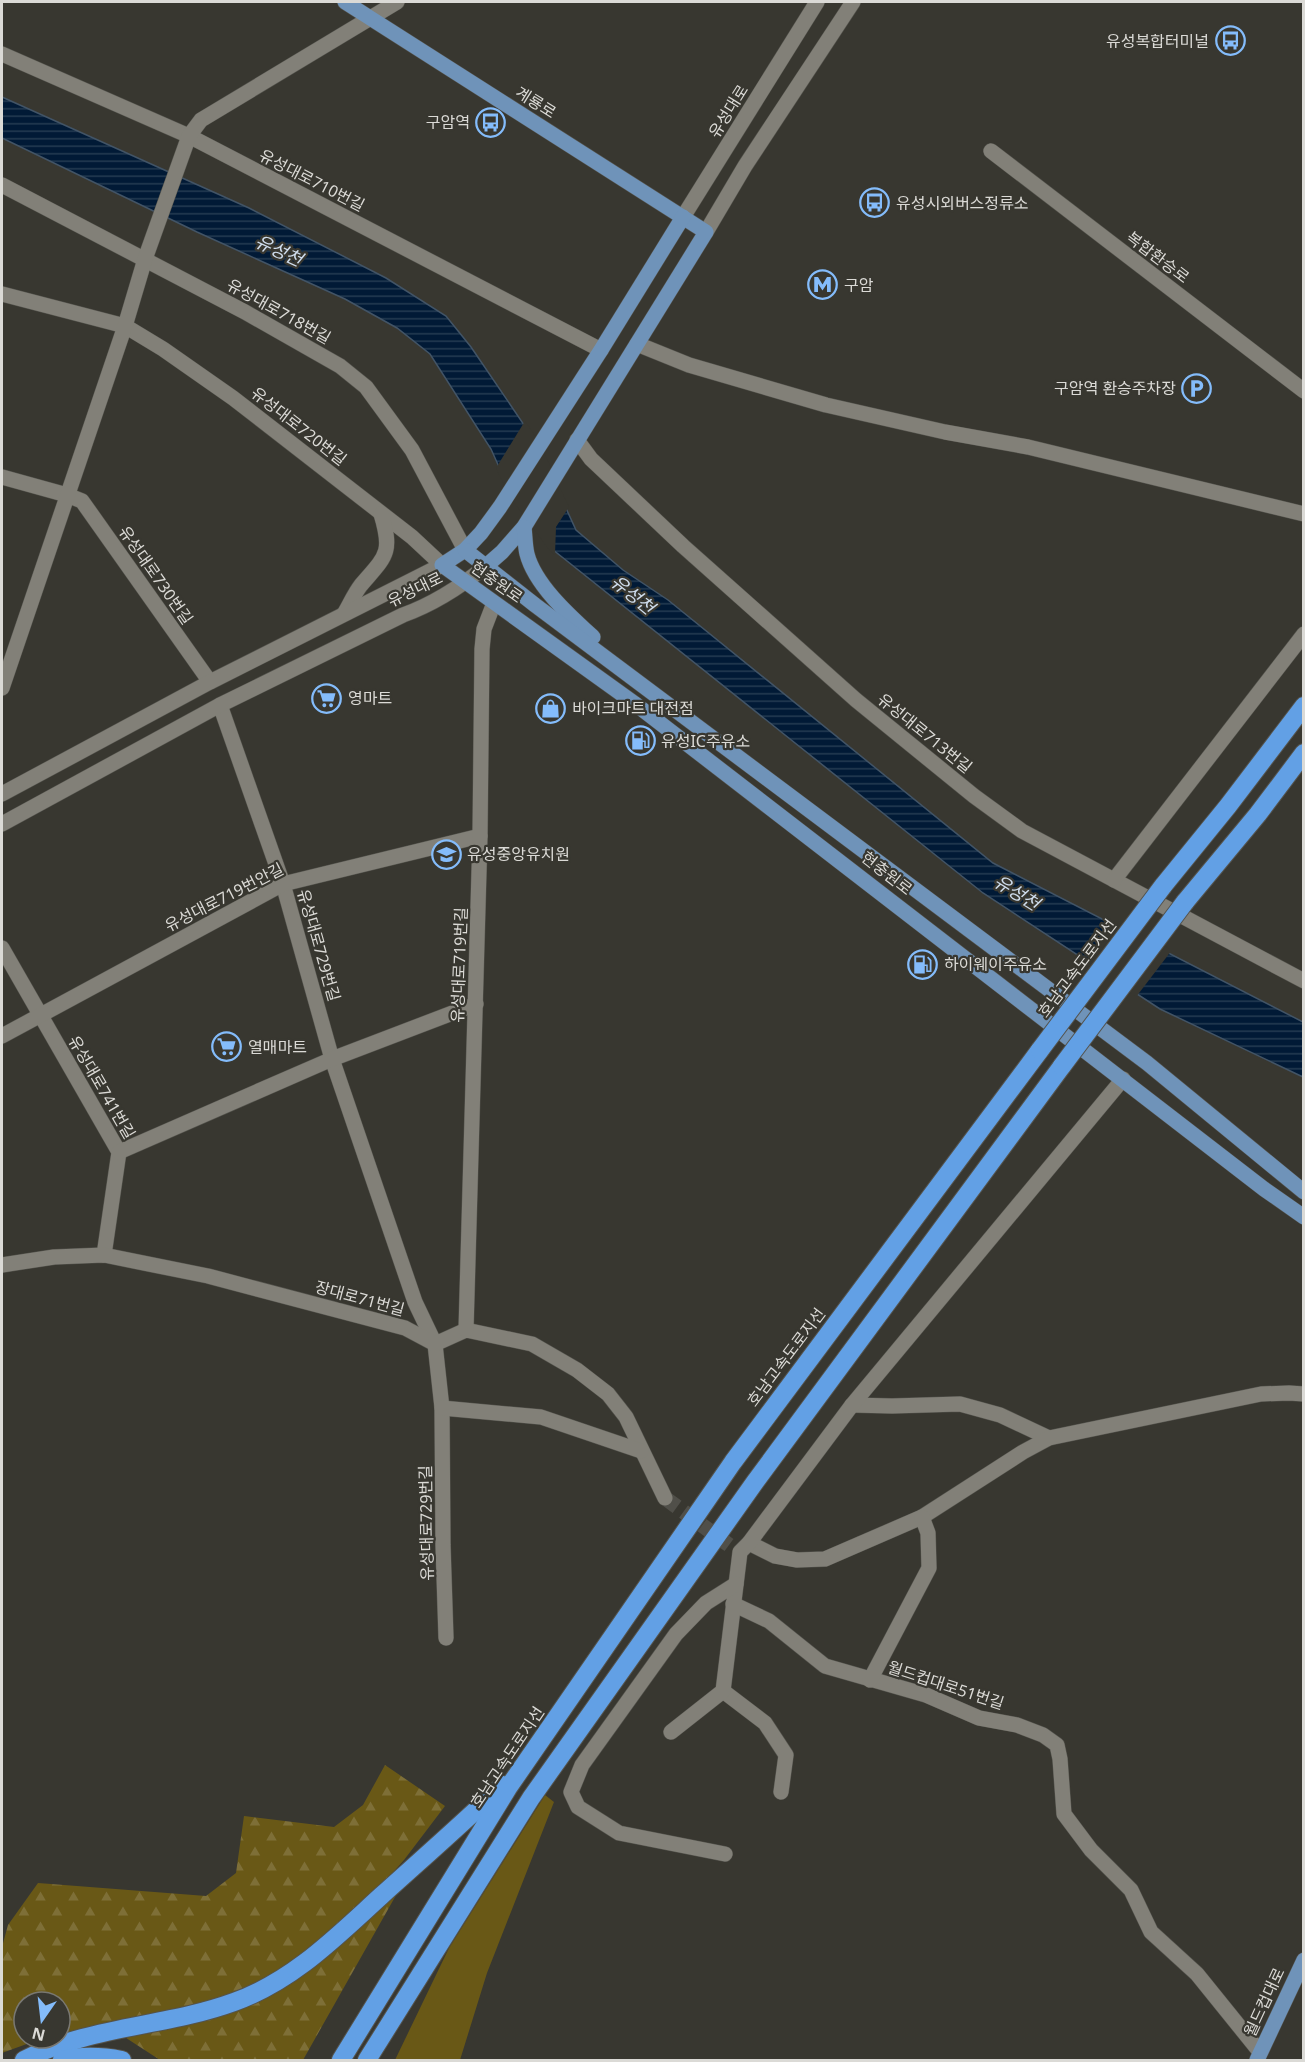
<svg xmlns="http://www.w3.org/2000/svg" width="1305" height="2062" viewBox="0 0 1305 2062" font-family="'Noto Sans','Noto Sans KR',sans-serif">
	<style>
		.green { fill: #695816 }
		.forest { fill: url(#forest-firs) }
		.water { fill: url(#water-rules); stroke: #425466; stroke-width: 1.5 }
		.pier { fill: #383730 }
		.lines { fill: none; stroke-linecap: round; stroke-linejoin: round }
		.street-tunnel { stroke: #504f49; stroke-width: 15; stroke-dasharray: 15 8; stroke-linecap: butt }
		.street-casing { stroke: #54534d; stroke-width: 16 }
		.secondary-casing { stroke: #54534d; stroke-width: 16 }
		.primary-casing { stroke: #54534d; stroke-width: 16 }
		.highway-casing { stroke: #54534d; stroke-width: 20 }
		.street { stroke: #828078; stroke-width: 15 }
		.secondary { stroke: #828078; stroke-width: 15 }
		.primary { stroke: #6f93b9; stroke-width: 15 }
		.highway { stroke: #62a0e5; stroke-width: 18 }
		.highway-bridge-casing { stroke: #54534d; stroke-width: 20; stroke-linecap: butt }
		.highway-bridge { stroke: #62a0e5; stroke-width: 18 }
		.labels { text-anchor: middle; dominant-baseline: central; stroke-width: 4.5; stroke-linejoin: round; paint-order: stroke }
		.poi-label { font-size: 16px; fill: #dbdad6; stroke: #383730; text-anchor: start }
		.street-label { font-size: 16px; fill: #dbdad6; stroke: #383730 }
		.water-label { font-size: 18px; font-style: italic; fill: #cfdded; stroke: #383730 }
	</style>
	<defs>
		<pattern id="forest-firs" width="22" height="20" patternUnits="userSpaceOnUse" patternTransform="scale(1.5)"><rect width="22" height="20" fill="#695816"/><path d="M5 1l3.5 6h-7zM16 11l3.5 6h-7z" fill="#7e6f37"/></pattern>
		<pattern id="water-rules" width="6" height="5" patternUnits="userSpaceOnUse" patternTransform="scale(1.5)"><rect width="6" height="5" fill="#011a36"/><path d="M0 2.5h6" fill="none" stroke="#253b52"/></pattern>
	</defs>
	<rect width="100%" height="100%" fill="#383730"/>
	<path class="green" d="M545,1795L554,1802L487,1973L460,2060H395L449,1948Z"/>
	<g class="forest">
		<path d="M385,1765L445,1806L404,1860L355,1915L308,1955L229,1999L60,2034V2002H24V2038H43L2,2053V1947L8,1925L38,1883L206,1896L236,1873L244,1816L334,1827L363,1805Z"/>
		<path d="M404,1881L303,2060H160L120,2034L255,2001C312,1980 361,1922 404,1881Z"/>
	</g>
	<path class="water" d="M2,97L249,208L386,278L446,316L471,347L535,441L576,530L623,570L668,600L993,863L1303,1022V1077L1160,1009L983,893L552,549L512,496L491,449L430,354L397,328L345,299L197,232L2,138Z"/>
	<g class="pier">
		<path d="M525,421L538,440L569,507L556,527L555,555L550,551L510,497L496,468Z"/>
		<path d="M1115,921L1172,950L1136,997L1084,963Z"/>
	</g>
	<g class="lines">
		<path class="street-tunnel" d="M665,1498L729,1545"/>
		<defs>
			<g id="street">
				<path d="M2,54L189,136L601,350"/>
				<path d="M991,151L1304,391"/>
				<path d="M2,185L245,312L340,366L366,387L412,450L465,550"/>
				<path d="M2,294L125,326L163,349L233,398L412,537L442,565"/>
				<path d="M637,344L689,365L826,405L945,432L1028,447L1304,514"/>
				<path d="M577,440L591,459L683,546L856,700L974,796L1022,831L1304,981"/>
				<path d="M2,477L67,495L82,501L210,682"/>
				<path d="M2,688L125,326L145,259L189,136L201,120L397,2"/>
				<path d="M220,705L283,884L332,1059L415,1302L435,1344L442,1408L443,1545L446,1638"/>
				<path d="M1114,880L1304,634"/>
				<path d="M2,948L119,1152L104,1255"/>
				<path d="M2,1036L283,884L480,836"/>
				<path d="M119,1152L332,1059L476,1004"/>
				<path d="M2,1265L54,1257L104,1255L208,1276L405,1328L435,1344L466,1330L532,1344L577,1370L608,1394L626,1417L665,1498"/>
				<path d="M466,1330L480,836L482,649L484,629L494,603"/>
				<path d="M852,1405L892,1406L960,1404L1000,1415L1049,1438"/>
				<path d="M442,1408L541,1417L641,1451"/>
				<path d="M749,1543L775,1556L797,1560L825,1559L922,1517L1023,1452L1049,1438L1261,1394L1289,1393L1304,1394"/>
				<path d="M733,1604L769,1621L825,1666L926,1695L979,1718L1017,1725L1043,1735L1057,1745L1060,1759L1064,1814L1091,1850L1131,1890L1151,1932L1197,1974L1260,2052"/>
				<path d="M870,1680L929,1568L928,1533L922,1517"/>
				<path d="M723,1691L765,1723L786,1755L781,1792"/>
				<path d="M671,1732L723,1691L740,1552L749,1543L852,1405L1123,1079"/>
				<path d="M725,1854L619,1833L578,1807L571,1792L582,1765L676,1634L706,1603L736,1584"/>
			</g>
			<g id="secondary">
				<path d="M683,217L817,2"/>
				<path d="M706,232L745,166L853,2"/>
				<path d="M344,614C350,604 354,594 361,585C386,556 393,553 381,514"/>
				<path d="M2,794L210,682L442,565"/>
				<path d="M2,824L220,705L403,615C434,604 460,587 486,566"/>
			</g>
			<g id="primary">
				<path d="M345,2L706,232L524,527L502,552L486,566"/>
				<path d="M683,217L601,350L500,507L481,533L465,550L442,565L634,703L1264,1189L1304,1217"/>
				<path d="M524,527C525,535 525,546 527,554C535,585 570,616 593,637"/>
				<path d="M465,550L535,605L1147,1063L1304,1192"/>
				<path d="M1257,2060L1304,1960"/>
			</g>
			<g id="highway">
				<path d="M1163,886L1228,806L1304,706"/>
				<path d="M1185,902L1258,814L1304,753"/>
				<path d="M24,2060C89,2026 166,2027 234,2002C293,1981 336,1937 381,1896C422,1859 463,1823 503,1785"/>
				<path d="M62,2060C83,2055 101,2056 122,2060"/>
				<path d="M341,2060L508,1788L733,1462L1040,1050"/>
				<path d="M367,2060L531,1798L755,1482L1062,1066"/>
			</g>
		</defs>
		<use href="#street" class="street-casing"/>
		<use href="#secondary" class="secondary-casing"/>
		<use href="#primary" class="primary-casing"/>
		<use href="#highway" class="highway-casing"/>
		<use href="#street" class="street"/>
		<use href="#secondary" class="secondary"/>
		<use href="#primary" class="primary"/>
		<use href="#highway" class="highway"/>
		<defs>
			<g id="highway-bridge">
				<path d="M1040,1050L1163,886"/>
				<path d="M1062,1066L1185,902"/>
			</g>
		</defs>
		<use href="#highway-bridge" class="highway-bridge-casing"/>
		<use href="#highway-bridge" class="highway-bridge"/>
	</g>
	<defs>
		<symbol id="bus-ring" viewBox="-11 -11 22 22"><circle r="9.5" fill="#383730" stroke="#84bcfb" stroke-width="1.5"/><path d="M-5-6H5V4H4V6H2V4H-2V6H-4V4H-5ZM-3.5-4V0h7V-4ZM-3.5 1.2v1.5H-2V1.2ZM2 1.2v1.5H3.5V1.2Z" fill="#84bcfb"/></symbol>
		<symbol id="metro-ring" viewBox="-11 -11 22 22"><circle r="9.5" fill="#383730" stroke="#84bcfb" stroke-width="1.5"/><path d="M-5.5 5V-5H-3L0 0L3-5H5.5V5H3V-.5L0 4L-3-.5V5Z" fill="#84bcfb"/></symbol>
		<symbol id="parking-ring" viewBox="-11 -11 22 22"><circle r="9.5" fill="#383730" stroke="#84bcfb" stroke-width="1.5"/><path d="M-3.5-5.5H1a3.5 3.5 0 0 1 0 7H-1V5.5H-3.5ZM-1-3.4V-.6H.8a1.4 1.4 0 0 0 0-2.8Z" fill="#84bcfb"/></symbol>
		<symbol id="supermarket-ring" viewBox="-11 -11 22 22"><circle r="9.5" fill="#383730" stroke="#84bcfb" stroke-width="1.5"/><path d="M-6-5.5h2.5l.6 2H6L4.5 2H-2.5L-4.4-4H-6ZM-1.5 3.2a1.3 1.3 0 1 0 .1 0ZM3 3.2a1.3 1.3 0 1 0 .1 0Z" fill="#84bcfb"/></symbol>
		<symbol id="shop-ring" viewBox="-11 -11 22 22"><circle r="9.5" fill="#383730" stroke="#84bcfb" stroke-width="1.5"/><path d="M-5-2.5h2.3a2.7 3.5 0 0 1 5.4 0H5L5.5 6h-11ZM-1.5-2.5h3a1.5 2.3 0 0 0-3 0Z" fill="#84bcfb"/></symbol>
		<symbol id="fuel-ring" viewBox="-11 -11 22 22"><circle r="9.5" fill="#383730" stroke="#84bcfb" stroke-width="1.5"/><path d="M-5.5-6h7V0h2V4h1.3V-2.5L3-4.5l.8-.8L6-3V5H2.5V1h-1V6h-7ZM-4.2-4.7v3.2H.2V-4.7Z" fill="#84bcfb"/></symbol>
		<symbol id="school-ring" viewBox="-11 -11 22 22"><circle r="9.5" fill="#383730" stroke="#84bcfb" stroke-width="1.5"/><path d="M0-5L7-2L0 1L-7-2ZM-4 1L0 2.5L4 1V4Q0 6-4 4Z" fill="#84bcfb"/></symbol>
	</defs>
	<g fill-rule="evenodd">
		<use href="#bus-ring" x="1214" y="24" width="33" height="33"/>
		<use href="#bus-ring" x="474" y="106" width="33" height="33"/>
		<use href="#bus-ring" x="858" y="186" width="33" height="33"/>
		<use href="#metro-ring" x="806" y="268" width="33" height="33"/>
		<use href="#parking-ring" x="1180" y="372" width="33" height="33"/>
		<use href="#supermarket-ring" x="310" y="682" width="33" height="33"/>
		<use href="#shop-ring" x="534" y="692" width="33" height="33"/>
		<use href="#fuel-ring" x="624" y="724" width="33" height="33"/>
		<use href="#school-ring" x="430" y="838" width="33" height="33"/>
		<use href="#fuel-ring" x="906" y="948" width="33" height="33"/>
		<use href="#supermarket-ring" x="210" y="1030" width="33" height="33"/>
	</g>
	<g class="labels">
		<g class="poi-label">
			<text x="1209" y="41" text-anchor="end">유성복합터미널</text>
			<text x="470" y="122" text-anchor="end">구암역</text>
			<text x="896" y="203">유성시외버스정류소</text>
			<text x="844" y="285">구암</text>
			<text x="1176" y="388" text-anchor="end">구암역 환승주차장</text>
			<text x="348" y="698">영마트</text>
			<text x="572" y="708">바이크마트 대전점</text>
			<text x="661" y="741">유성IC주유소</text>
			<text x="467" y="854">유성중앙유치원</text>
			<text x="944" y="964">하이웨이주유소</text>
			<text x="248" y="1047">열매마트</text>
		</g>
		<g class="street-label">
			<text transform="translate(536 102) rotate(32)">계룡로</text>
			<text transform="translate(728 111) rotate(-58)">유성대로</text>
			<text transform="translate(312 180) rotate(27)">유성대로710번길</text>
			<text transform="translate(1158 257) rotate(37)">복합환승로</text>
			<text transform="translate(279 311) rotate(29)">유성대로718번길</text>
			<text transform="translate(299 426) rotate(38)">유성대로720번길</text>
			<text transform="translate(156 575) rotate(55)">유성대로730번길</text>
			<text transform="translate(497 582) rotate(35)">현충원로</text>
			<text transform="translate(415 589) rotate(-26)">유성대로</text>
			<text transform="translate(925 733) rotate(39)">유성대로713번길</text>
			<text transform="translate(887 873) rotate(38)">현충원로</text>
			<text transform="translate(224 897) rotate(-27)">유성대로719번안길</text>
			<text transform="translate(319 945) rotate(74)">유성대로729번길</text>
			<text transform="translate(459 965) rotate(-88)">유성대로719번길</text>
			<text transform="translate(1077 968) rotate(-53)">호남고속도로지선</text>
			<text transform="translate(102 1087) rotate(60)">유성대로741번길</text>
			<text transform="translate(360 1298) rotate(15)">장대로71번길</text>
			<text transform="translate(786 1357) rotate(-53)">호남고속도로지선</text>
			<text transform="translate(426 1523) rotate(-91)">유성대로729번길</text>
			<text transform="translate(946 1685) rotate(18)">월드컵대로51번길</text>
			<text transform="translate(507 1757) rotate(-56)">호남고속도로지선</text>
			<text transform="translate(1264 2002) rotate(-65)">월드컵대로</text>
		</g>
		<g class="water-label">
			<text transform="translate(279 250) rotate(25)">유성천</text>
			<text transform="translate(633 594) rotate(39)">유성천</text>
			<text transform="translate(1017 892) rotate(32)">유성천</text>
		</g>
	</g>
	<rect width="1305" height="2062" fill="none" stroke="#dbdad6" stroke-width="6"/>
	<g transform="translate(42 2020) rotate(194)"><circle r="28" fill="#383730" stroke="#797872" stroke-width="1.5"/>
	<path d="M0-4.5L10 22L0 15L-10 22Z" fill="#84bcfb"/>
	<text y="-9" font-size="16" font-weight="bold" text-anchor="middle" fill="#dbdad6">N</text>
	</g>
</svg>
